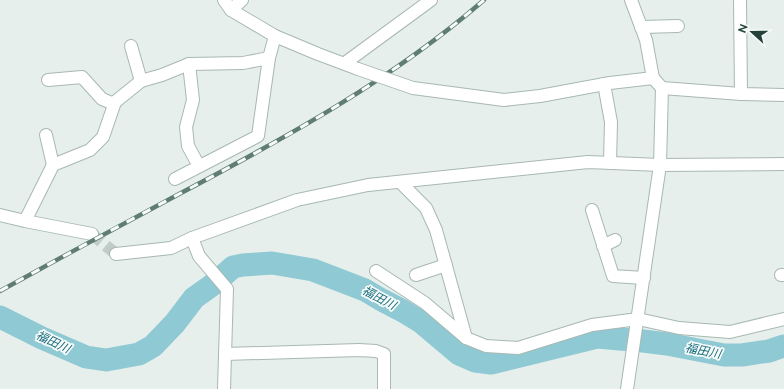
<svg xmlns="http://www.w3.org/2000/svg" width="784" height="389" viewBox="0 0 784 389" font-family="Raleway,'Noto Sans JP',sans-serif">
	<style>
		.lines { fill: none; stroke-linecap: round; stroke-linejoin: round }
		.river { stroke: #8ec9d4; stroke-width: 23 }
		.minor-tunnel { stroke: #bfccc8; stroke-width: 12; stroke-dasharray: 12 6; stroke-linecap: butt }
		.minor-casing { stroke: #a8b8b2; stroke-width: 14 }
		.minor { stroke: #fff; stroke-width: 12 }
		.rail-casing { stroke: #5f7d75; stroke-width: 4.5 }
		.rail { stroke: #f7fbf9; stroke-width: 3; stroke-dasharray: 9; stroke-linecap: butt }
		.minor-bridge-casing { stroke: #a8b8b2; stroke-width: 14; stroke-linecap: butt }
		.minor-bridge { stroke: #fff; stroke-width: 12 }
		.labels { text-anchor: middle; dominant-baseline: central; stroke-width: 3.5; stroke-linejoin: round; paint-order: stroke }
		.water-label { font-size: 12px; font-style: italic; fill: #1c6f80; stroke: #f7fbf9 }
	</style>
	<rect width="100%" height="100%" fill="#e6efeb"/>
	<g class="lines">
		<path class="river" d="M0,317L42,338L86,357L106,360L139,354L153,346L175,323L194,298L215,283L233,267L243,265L272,263L313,270L365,290L380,299L403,311L421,322L459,354L475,361L491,363L597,337L643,341L667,344L724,355H742L769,351L784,346"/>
		<path class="minor-tunnel" d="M92,234L116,254"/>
		<defs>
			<g id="minor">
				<path d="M224,0L231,10L275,36L318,54L358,69"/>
				<path d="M631,0L646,40L653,78L662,88L741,94L784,95"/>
				<path d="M740,0L741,94"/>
				<path d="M231,10L242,0"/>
				<path d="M641,27L678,26"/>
				<path d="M131,46L141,81"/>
				<path d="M345,63L431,0"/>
				<path d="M189,64L193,100L186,127L188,146L199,166"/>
				<path d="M48,80L82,77L102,99L114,104"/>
				<path d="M604,84L611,122L610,163"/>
				<path d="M413,88L504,100L540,96L610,83L653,78"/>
				<path d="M46,135L53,165"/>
				<path d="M175,179L258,136L269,58"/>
				<path d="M400,182L426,208L436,230L466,338"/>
				<path d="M592,210L613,276L644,278"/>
				<path d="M0,215L25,221L92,234"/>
				<path d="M25,221L53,165L90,150L103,137L115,102L141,81L162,75L189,64L243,63L269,58L275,36"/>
				<path d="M192,238L199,256L227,289L224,389"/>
				<path d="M603,246L615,240"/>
				<path d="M116,254L171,248L192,238L297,200L368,185L588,162L660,165L784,164"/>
				<path d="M376,271L425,303L466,338L486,346L518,348L592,325L638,319L679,328L730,332L784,319"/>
				<path d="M416,275L446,265"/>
				<path d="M781,275H784"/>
				<path d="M225,354L359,350L376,351L384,354V389"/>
				<path d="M627,389L660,165L662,88"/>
			</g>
		</defs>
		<use href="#minor" class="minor-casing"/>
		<use href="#minor" class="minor"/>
		<defs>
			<path id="rail" d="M0,291C60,258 121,225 181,193C287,137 393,79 484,0"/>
		</defs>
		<use href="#rail" class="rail-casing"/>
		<use href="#rail" class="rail"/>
		<defs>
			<path id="minor-bridge" d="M358,69L413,88"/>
		</defs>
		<use href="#minor-bridge" class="minor-bridge-casing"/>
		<use href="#minor-bridge" class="minor-bridge"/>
	</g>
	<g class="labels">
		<g class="water-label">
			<text transform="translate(379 298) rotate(28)">福田川</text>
			<text transform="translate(53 342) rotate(25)">福田川</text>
			<text transform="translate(703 351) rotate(11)">福田川</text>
		</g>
	</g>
	<g transform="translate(752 32) rotate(291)" stroke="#f7fbf9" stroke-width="3" paint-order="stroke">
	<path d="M0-3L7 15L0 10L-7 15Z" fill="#24423a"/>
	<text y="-6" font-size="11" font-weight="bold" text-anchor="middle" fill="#24423a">N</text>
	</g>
</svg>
